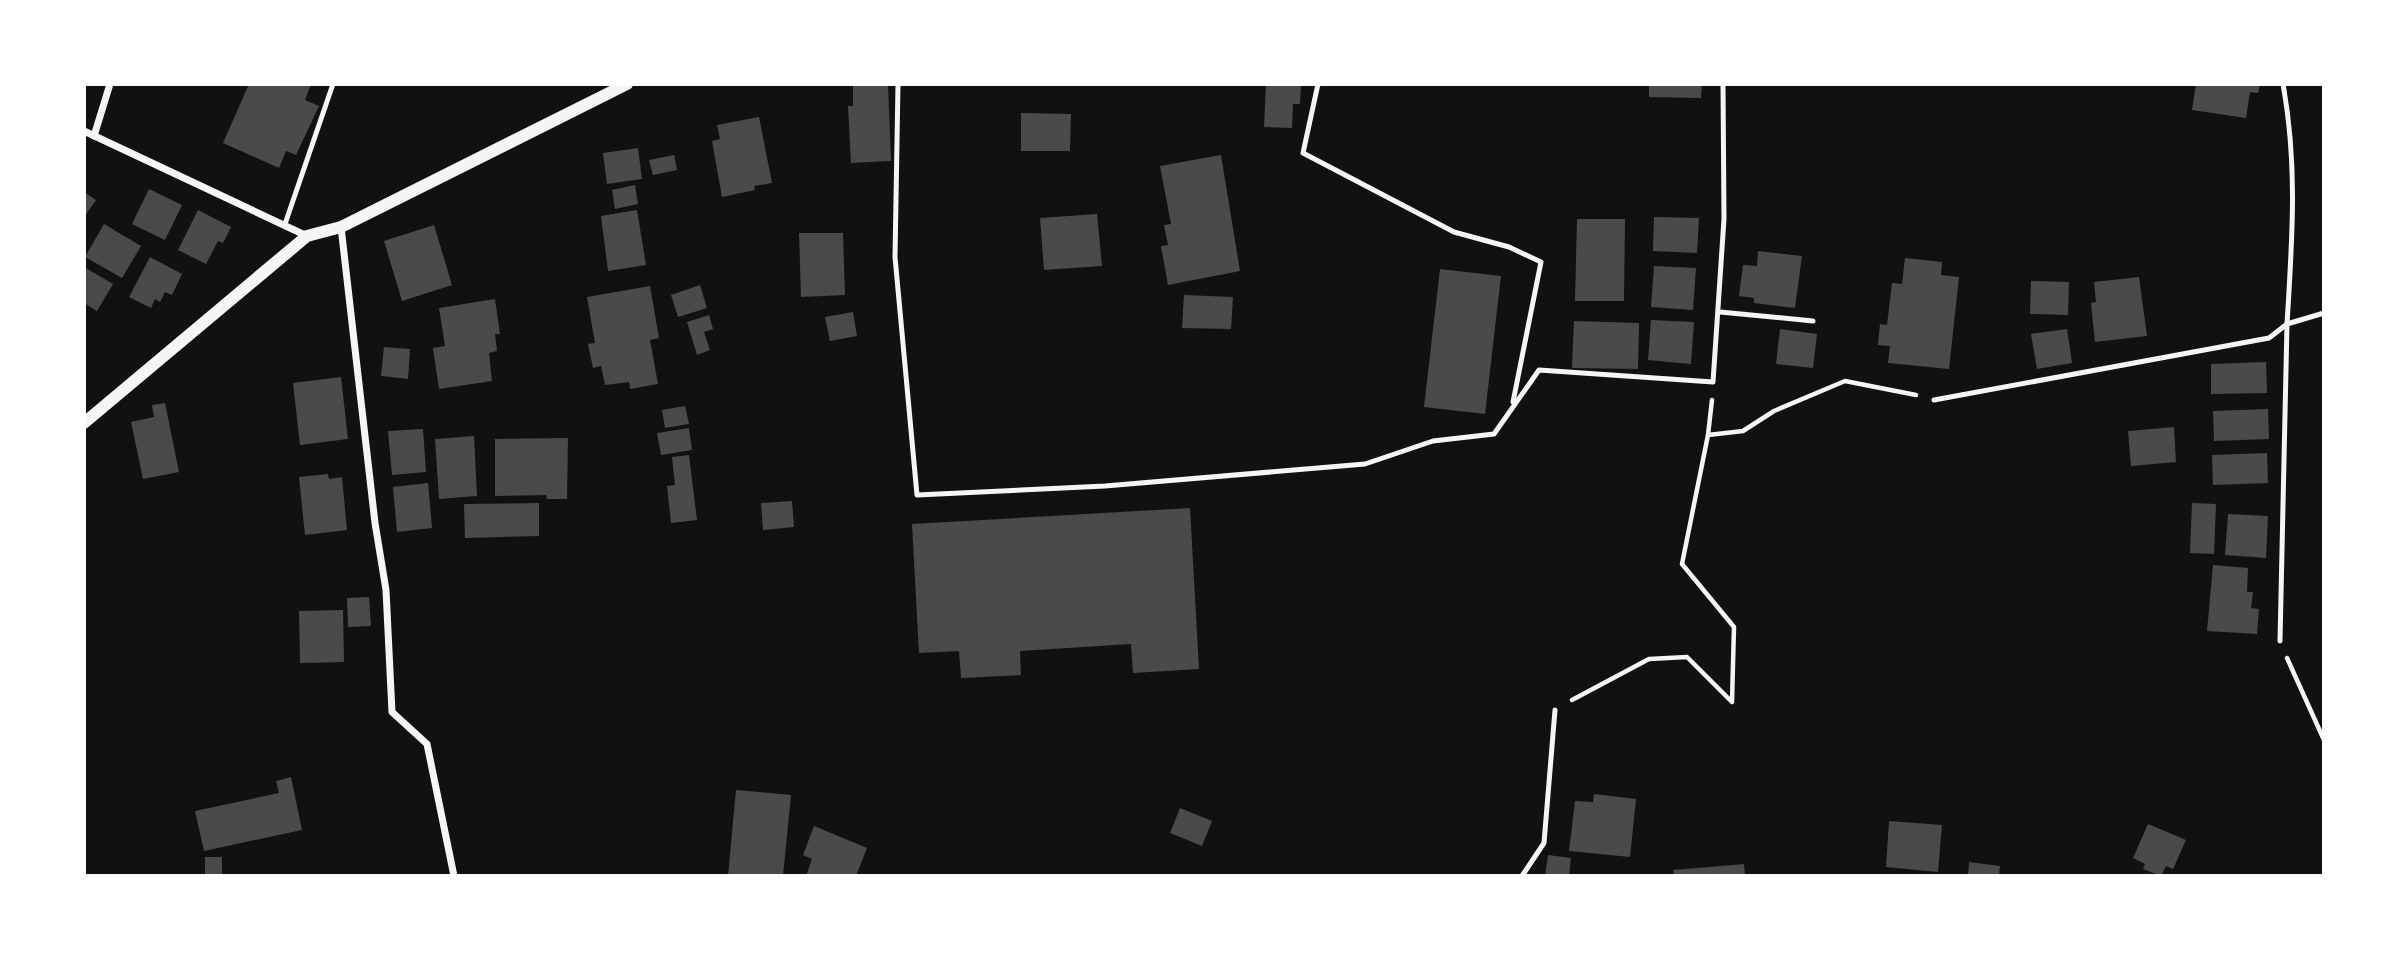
<svg xmlns="http://www.w3.org/2000/svg" width="2408" height="960" viewBox="0 0 2408 960" font-family="'Noto Sans',sans-serif">
	<style>
		.building { fill: #4a4a4a }
		.lines { fill: none; stroke-linecap: round; stroke-linejoin: round }
		.path { stroke: #f5f5f5; stroke-width: 4.5 }
		.service { stroke: #f5f5f5; stroke-width: 5 }
		.minor { stroke: #f5f5f5; stroke-width: 7 }
		.tertiary { stroke: #f5f5f5; stroke-width: 12 }
	</style>
	<rect width="100%" height="100%" fill="#111"/>
	<g class="building">
		<path d="M249,84H311L305,100L319,106L296,155L286,151L279,168L223,143Z"/>
		<path d="M853,84H888L891,161L851,163L848,106H853Z"/>
		<path d="M1266,84H1301L1300,104H1293L1292,128L1264,127Z"/>
		<path d="M1649,84H1702L1701,98L1649,97Z"/>
		<path d="M2196,84H2260L2258,93L2250,92L2246,118L2192,110Z"/>
		<path d="M1021,113L1071,114L1070,151H1021Z"/>
		<path d="M759,117L772,183L754,186L755,190L722,197L712,141L720,139L717,125Z"/>
		<path d="M638,148L642,179L607,184L603,153Z"/>
		<path d="M674,155L677,170L653,175L649,160Z"/>
		<path d="M1221,155L1240,271L1168,285L1161,246L1168,245L1164,225L1171,224L1160,166Z"/>
		<path d="M635,185L638,204L615,209L612,190Z"/>
		<path d="M149,189L182,205L165,240L132,224Z"/>
		<path d="M84,192L96,200L84,217Z"/>
		<path d="M198,210L231,227L223,243L218,241L206,264L178,250Z"/>
		<path d="M637,210L646,265L608,271L601,216Z"/>
		<path d="M1097,214L1102,266L1044,270L1040,218Z"/>
		<path d="M1654,217L1699,218L1697,253L1653,251Z"/>
		<path d="M1577,219H1625L1624,301H1575Z"/>
		<path d="M104,224L141,246L122,278L85,257Z"/>
		<path d="M434,225L452,285L402,301L384,241Z"/>
		<path d="M799,233H843L845,295L801,297Z"/>
		<path d="M1758,251L1802,256L1795,308L1754,303V298L1739,296L1743,265L1757,266Z"/>
		<path d="M150,257L182,274L172,295L165,292L160,302L155,299L151,308L129,297Z"/>
		<path d="M1905,258L1942,262L1941,275L1959,277L1949,369L1888,363L1890,346L1878,345L1880,324L1887,325L1892,283L1902,284Z"/>
		<path d="M1654,266L1696,268L1693,310L1651,307Z"/>
		<path d="M84,267L113,284L97,311L84,303Z"/>
		<path d="M1440,269L1501,276L1485,414L1424,407Z"/>
		<path d="M2139,277L2147,336L2095,342L2091,303L2096,302L2094,282Z"/>
		<path d="M2031,281L2069,282L2068,315L2030,314Z"/>
		<path d="M700,285L707,308L678,317L671,295Z"/>
		<path d="M650,286L659,338L650,340L658,384L630,389L629,382L605,385L601,366L593,368L588,344L595,343L587,297Z"/>
		<path d="M1184,295L1233,297L1231,329L1182,328Z"/>
		<path d="M495,299L500,334H495L497,351L489,353L492,381L439,389L433,348L445,346L439,308Z"/>
		<path d="M853,312L857,336L830,341L825,317Z"/>
		<path d="M709,315L713,329L704,332L710,350L697,355L687,322Z"/>
		<path d="M1651,320L1694,322L1691,364L1648,360Z"/>
		<path d="M1574,321L1639,323L1638,369L1572,368Z"/>
		<path d="M1780,329L1817,334L1813,368L1776,364Z"/>
		<path d="M2067,329L2072,363L2037,369L2031,334Z"/>
		<path d="M384,347L410,349L408,379L381,376Z"/>
		<path d="M2266,362L2267,393L2211,394V364Z"/>
		<path d="M341,377L348,439L300,445L293,383Z"/>
		<path d="M165,403L179,472L143,479L131,422L154,417L152,405Z"/>
		<path d="M685,406L689,424L665,428L662,410Z"/>
		<path d="M2268,409L2269,439L2214,441L2213,411Z"/>
		<path d="M2174,427L2176,462L2131,466L2128,431Z"/>
		<path d="M689,428L692,450L661,455L657,433Z"/>
		<path d="M423,429L426,472L392,475L388,431Z"/>
		<path d="M474,436L477,496L439,499L435,439Z"/>
		<path d="M568,438L567,499H547L546,495L495,496V439Z"/>
		<path d="M2267,453L2268,483L2213,485L2212,455Z"/>
		<path d="M689,455L697,520L671,523L667,486L675,485L672,457Z"/>
		<path d="M328,474L329,479L342,477L347,530L305,535L299,477Z"/>
		<path d="M428,483L432,528L397,532L393,487Z"/>
		<path d="M792,501L794,527L763,530L761,503Z"/>
		<path d="M539,503V536L465,538L464,504Z"/>
		<path d="M2192,503L2216,504L2214,554L2190,553Z"/>
		<path d="M1190,508L1199,669L1133,673L1131,644L1020,651L1021,675L961,678L959,651L919,653L912,524Z"/>
		<path d="M2228,514L2268,516L2266,558L2225,555Z"/>
		<path d="M2213,565L2248,568L2247,592H2253L2251,608L2259,609L2257,634L2207,631Z"/>
		<path d="M369,597L371,626L348,627L347,598Z"/>
		<path d="M343,610L344,662L300,663L299,611Z"/>
		<path d="M291,777L302,830L204,851L195,811L279,793L276,781Z"/>
		<path d="M736,790L791,795L783,876H728Z"/>
		<path d="M1594,794L1636,799L1630,857L1569,851L1575,801L1593,802Z"/>
		<path d="M1180,808L1212,821L1202,846L1170,833Z"/>
		<path d="M1889,821L1942,825L1938,872L1886,867Z"/>
		<path d="M2148,824L2186,840L2173,869L2166,866L2161,876L2143,869L2145,864L2133,858Z"/>
		<path d="M814,826L867,848L856,876H806L812,859L803,855Z"/>
		<path d="M1548,855L1571,858L1569,876H1545Z"/>
		<rect x="205" y="857" width="17" height="19"/>
		<path d="M1969,862L2000,866L1999,876H1968Z"/>
		<path d="M1744,864L1745,876H1674L1673,870Z"/>
	</g>
	<g class="lines">
		<g class="path">
			<path d="M1708,435L1743,431L1774,411L1845,381L1916,395"/>
			<path d="M2287,658L2324,740"/>
			<path d="M1572,700L1649,659L1687,657L1732,702L1734,627L1682,564L1708,435L1712,400"/>
		</g>
		<g class="service">
			<path d="M898,84L895,257L917,495L1105,486L1365,464L1433,441L1494,434L1539,370L1713,382L1724,219L1723,84"/>
			<path d="M1318,84L1303,153L1454,232L1509,247L1541,262L1513,402"/>
			<path d="M2283,84C2298,167 2292,241 2287,324L2324,313"/>
			<path d="M285,224L333,84"/>
			<path d="M1720,312L1813,321"/>
			<path d="M1934,400L2269,338L2287,324"/>
			<path d="M2280,641L2287,324"/>
			<path d="M1522,876L1544,843L1555,710"/>
		</g>
		<g class="minor">
			<path d="M84,131L307,236"/>
			<path d="M94,136L110,84"/>
			<path d="M341,227L375,523L386,590L392,712L427,744L454,876"/>
		</g>
		<path class="tertiary" d="M84,423L307,236L341,227L627,84"/>
	</g>
	<rect width="2408" height="960" fill="none" stroke="#ffffff" stroke-width="172"/>
</svg>
